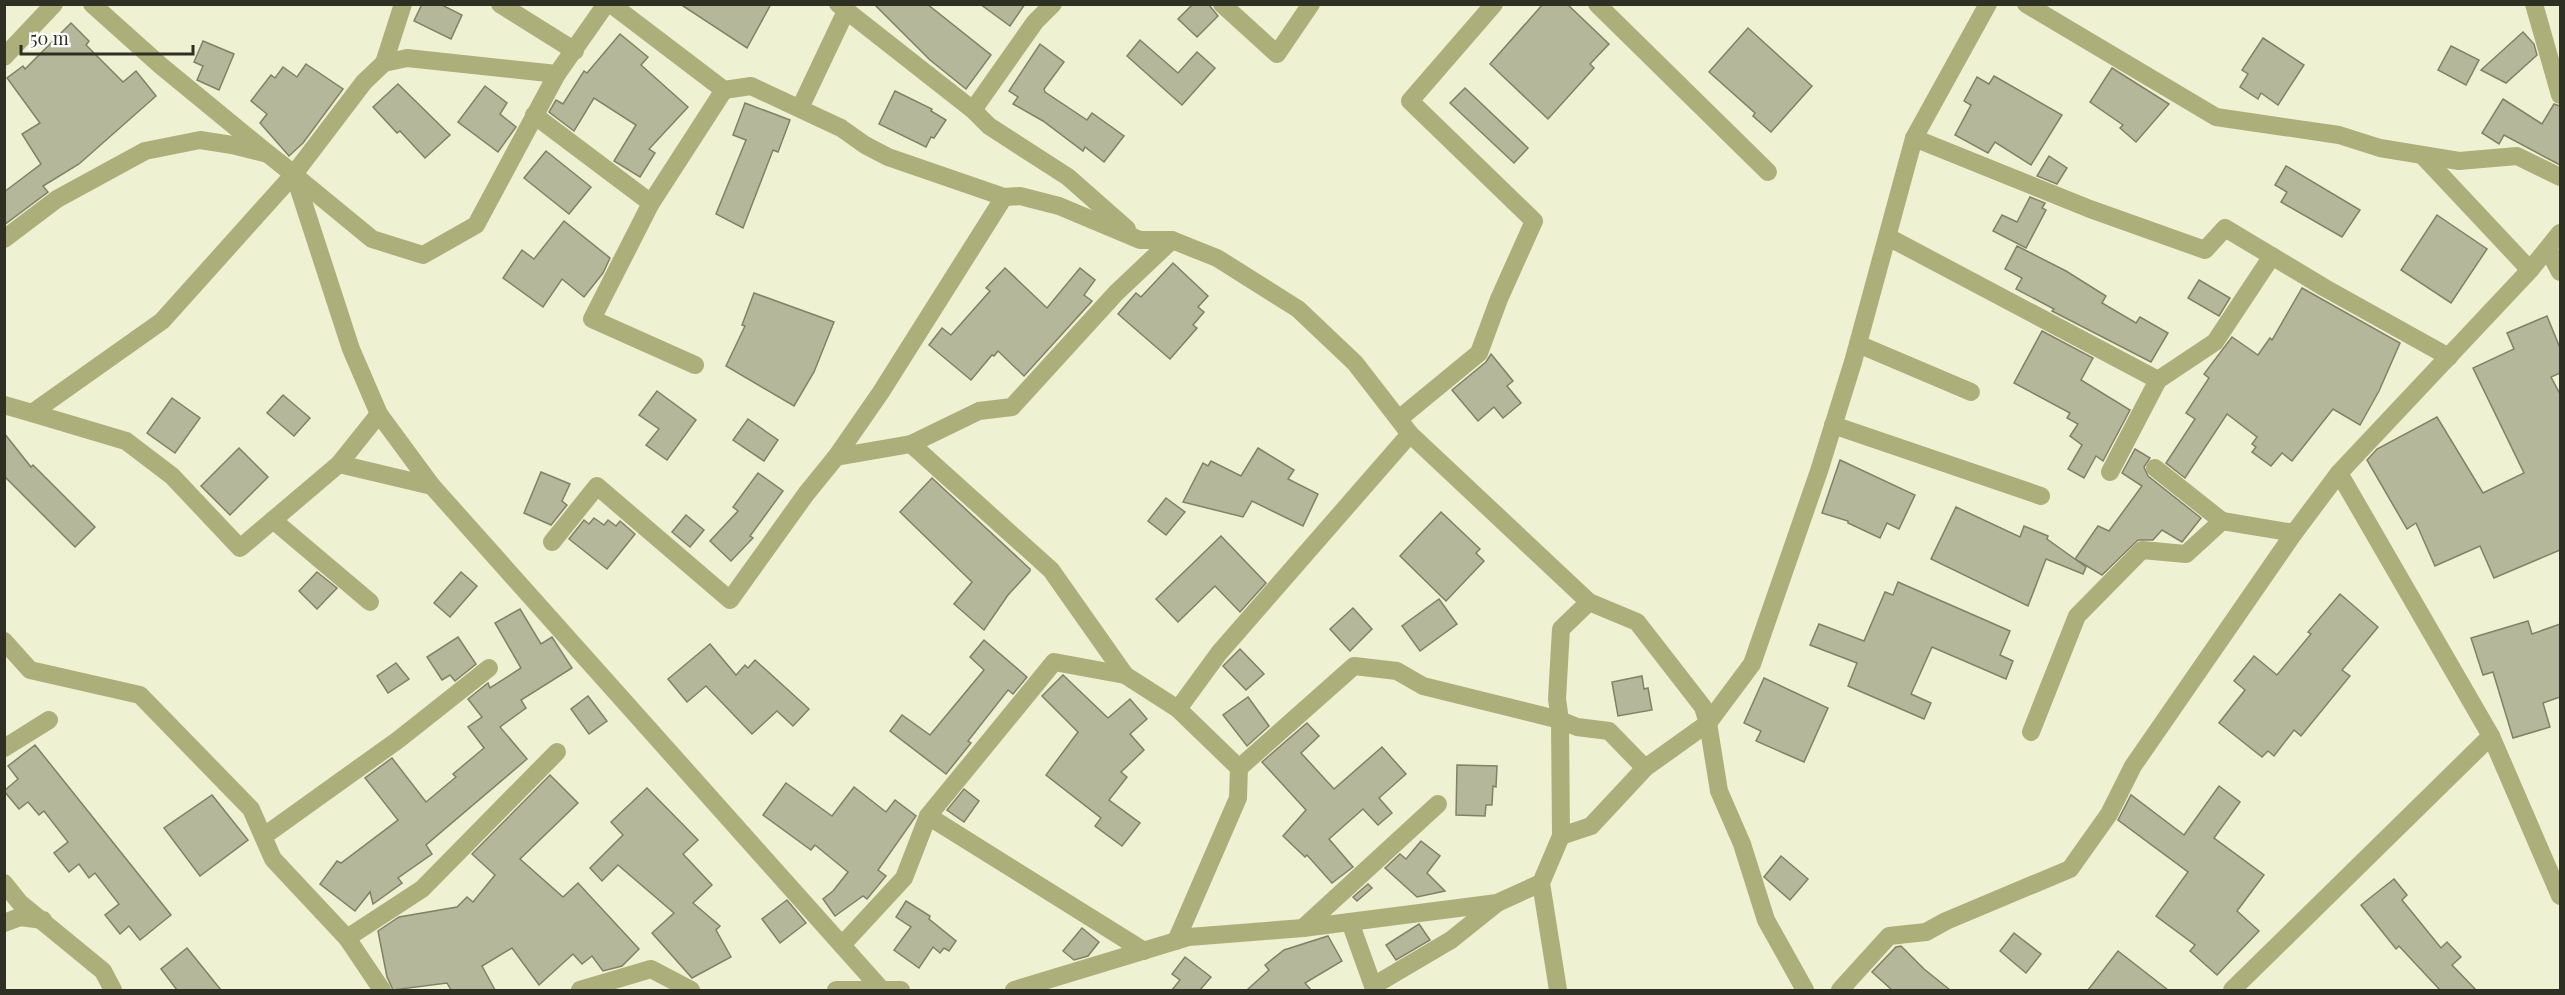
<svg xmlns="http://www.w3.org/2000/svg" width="2565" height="995" viewBox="0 0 2565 995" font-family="'Playfair Display',serif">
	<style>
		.building { fill: #b5b79a; stroke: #808266; stroke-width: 1.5 }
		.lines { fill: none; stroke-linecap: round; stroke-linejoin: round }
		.minor { stroke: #acaf7a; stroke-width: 18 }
	</style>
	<rect width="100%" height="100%" fill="#eff1d3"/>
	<g class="building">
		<path d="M422,4H440L462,15L451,39L414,21Z"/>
		<path d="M680,4H771L747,48Z"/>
		<path d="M874,4H927L991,55L966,89L930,60Z"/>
		<path d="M980,4H1025L1010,26Z"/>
		<path d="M1543,4H1567L1609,44L1590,64L1594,68L1548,119L1490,64Z"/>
		<path d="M1192,5H1209L1218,16L1197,37L1178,19Z"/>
		<path d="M71,23L89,41L86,45L123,82L136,71L156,96L79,164L43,186L48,192L4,225V192L41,164L22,134L40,123L7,78L23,66L25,69Z"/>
		<path d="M1748,28L1812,86L1771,132L1753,116L1755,113L1709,72Z"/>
		<path d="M2523,32L2534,44L2537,55L2506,83L2481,70Z"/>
		<path d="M620,34L648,57L641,65L688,107L649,149L655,153L640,177L614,161L636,125L594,98L574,131L549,112L556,100L563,104L584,71L587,73Z"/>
		<path d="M2263,38L2304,65L2278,105L2261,93L2258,99L2240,87L2248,74L2242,70Z"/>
		<path d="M1140,40L1178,73L1197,52L1215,68L1182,105L1127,56Z"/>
		<path d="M203,41L234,54L219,90L197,80L203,66L194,62Z"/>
		<path d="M1040,44L1064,62L1044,89L1045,92L1087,120L1092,113L1124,136L1104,162L1085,147L1083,151L1043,121L1013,104L1018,97L1009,91Z"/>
		<path d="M2451,46L2479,60L2466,85L2438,70Z"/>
		<path d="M306,64L343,89L303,143L289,156L260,123L267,114L251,101L271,75L275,78L283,67L297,77Z"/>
		<path d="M2112,68L2169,104L2136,142L2120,128L2123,125L2090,102Z"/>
		<path d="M1994,76L2062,115L2031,165L1995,142L1988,153L1955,135L1971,105L1964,101L1977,77L1989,84Z"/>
		<path d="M398,84L450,135L425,158L400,131L397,133L373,107Z"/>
		<path d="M485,86L507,103L500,114L516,127L498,152L458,122Z"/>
		<path d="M1465,88L1528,148L1514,163L1450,103Z"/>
		<path d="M895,91L932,109L931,111L946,120L934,138L931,137L926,147L879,124Z"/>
		<path d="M2503,99L2542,124L2554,104L2560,106V165L2504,135L2499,144L2482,133Z"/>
		<path d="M745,103L790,120L778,152L773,150L743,228L716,214L746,140L733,135Z"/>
		<path d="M546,151L591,187L569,214L524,178Z"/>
		<path d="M2049,156L2067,168L2057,184L2037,176Z"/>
		<path d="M2286,166L2360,210L2342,237L2281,202L2287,192L2275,185Z"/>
		<path d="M2030,197L2045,203L2042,208L2046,210L2026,248L1993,231L2002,215L2017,222Z"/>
		<path d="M2437,215L2487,249L2451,303L2401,270Z"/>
		<path d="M564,221L610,258L603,273L584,297L562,279L543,307L503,278L522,250L534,259Z"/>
		<path d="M2017,246L2066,271L2106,296L2102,303L2136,323L2140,317L2168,333L2151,362L2052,311L2054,309L2016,289L2022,278L2005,269Z"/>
		<path d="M1173,263L1208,296L1198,307L1204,312L1193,325L1197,328L1170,359L1118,314L1136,293L1141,297Z"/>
		<path d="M1005,268L1047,308L1080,268L1095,280L1084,295L1092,301L1024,376L998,351L994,356L992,355L971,380L929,345L942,328L951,335L990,291L986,288Z"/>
		<path d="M2199,280L2230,298L2219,316L2188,298Z"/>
		<path d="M2302,288L2400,343L2379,391L2360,425L2333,409L2292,461L2282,453L2271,466L2252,452L2256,447L2252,444L2257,437L2227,414L2185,478L2166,463L2195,419L2186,413L2209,378L2204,374L2232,337L2258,355L2270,338L2272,340Z"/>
		<path d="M754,293L834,322L814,372L794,406L726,366L745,326L742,325Z"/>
		<path d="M2547,316L2560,348V373L2551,377L2560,394V550L2494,578L2480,546L2435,566L2416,523L2407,529L2367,460L2377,449L2437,417L2483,493L2524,473L2473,368L2514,349L2507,333Z"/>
		<path d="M2042,331L2093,358L2081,380L2130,410L2103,461L2096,456L2084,478L2068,469L2082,445L2070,436L2078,424L2067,418L2070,413L2014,383Z"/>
		<path d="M1491,354L1513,381L1507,386L1521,403L1503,418L1494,407L1478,421L1452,390L1486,362Z"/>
		<path d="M657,391L696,420L667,460L646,445L659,429L639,415Z"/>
		<path d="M283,395L310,418L294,436L267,413Z"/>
		<path d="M172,398L200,418L175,453L147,433Z"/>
		<path d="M748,419L778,440L764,461L733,440Z"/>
		<path d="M4,433L31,467L33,465L95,527L75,547L4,476Z"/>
		<path d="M239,448L268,477L230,515L201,486Z"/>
		<path d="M1258,448L1294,470L1288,479L1318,494L1303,526L1252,501L1243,517L1183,502L1203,463L1208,466L1211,461L1241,476Z"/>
		<path d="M2135,449L2150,458L2144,467L2148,476L2201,518L2182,542L2162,530L2153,540H2138L2102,575L2075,559L2098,526L2109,531L2142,486L2122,473Z"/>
		<path d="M1840,460L1915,495L1899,529L1887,523L1880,538L1848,523V521L1822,513Z"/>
		<path d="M541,472L570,484L562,501L567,505L551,525L524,513Z"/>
		<path d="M758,473L783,491L750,536L753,538L731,561L710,541L738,511L733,507Z"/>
		<path d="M932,478L1030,569V571L1008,595L984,630L954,604L972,582L900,512Z"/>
		<path d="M1166,498L1185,512L1166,535L1148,521Z"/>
		<path d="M1956,507L2020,537L2024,526L2048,536L2047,539L2086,567L2083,574L2046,559L2028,606L1931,559Z"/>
		<path d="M1441,512L1480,549L1476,553L1484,561L1446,601L1400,556Z"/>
		<path d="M686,515L704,530L690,547L672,532Z"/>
		<path d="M594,518L604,525L608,520L616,526L620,521L635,534L607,569L569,539L584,520L589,524Z"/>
		<path d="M1221,536L1266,583L1240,612L1215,586L1178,622L1156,599Z"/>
		<path d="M317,572L337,588L317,609L299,591Z"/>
		<path d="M461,572L477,586L450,617L434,603Z"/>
		<path d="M1898,582L2010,631L2000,655L2013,661L2006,679L1932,647L1911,694L1931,703L1924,719L1848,686L1857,663L1810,645L1819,624L1864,641L1885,592L1893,595Z"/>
		<path d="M2340,594L2378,627L2342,670L2350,676L2301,736L2294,730L2274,756L2268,751L2262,757L2219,723L2245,690L2234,681L2254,656L2277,675L2311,634L2308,632Z"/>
		<path d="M1439,599L1457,624L1420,651L1402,626Z"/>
		<path d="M1353,608L1372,629L1350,651L1330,629Z"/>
		<path d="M520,609L541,644L552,637L572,668L521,700L526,708L500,727L527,759L426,845L432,854L398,878L402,883L373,904L370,892L355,911L320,884L337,861L341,863L398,820L365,778L392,758L426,802L456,777L453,774L484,748L468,727L482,717L468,699L488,683L490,688L521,668L495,623Z"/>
		<path d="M2528,621L2532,634L2560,624V697L2543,703L2550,727L2513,738L2493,672L2483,675L2471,638Z"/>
		<path d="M458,637L476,664L455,681L450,675L442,680L427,657Z"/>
		<path d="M984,640L1027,677L1013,694L1008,690L968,741L971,743L946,774L890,731L902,715L930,735L984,670L970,657Z"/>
		<path d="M710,644L736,675L745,665L748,668L755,660L809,709L793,726L777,711L752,734L706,686L687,702L668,679Z"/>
		<path d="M1240,649L1264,674L1246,690L1223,666Z"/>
		<path d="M396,663L409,679L388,693L377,676Z"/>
		<path d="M1063,675L1108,718L1130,699L1147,719L1130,734L1144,750L1121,772L1127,777L1109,800L1140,823L1122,846L1095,826L1101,818L1046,775L1078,732L1042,696Z"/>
		<path d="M1642,676L1644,689L1648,688L1652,710L1618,716L1612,682Z"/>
		<path d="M1764,678L1828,708L1804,762L1756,741L1761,731L1744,723Z"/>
		<path d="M588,696L607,721L589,734L571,709Z"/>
		<path d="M1248,697L1269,726L1247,746L1223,715Z"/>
		<path d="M1307,723L1319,736L1301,753L1334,789L1382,747L1406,774L1379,798L1392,813L1378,825L1363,809L1329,839L1353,867L1332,883L1307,855L1305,857L1283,836L1306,810L1262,762Z"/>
		<path d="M35,745L171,915L140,940L129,926L120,934L105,915L119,904L95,873L89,878L79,864L69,872L54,853L68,842L44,811L39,815L28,802L19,809L4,791L18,779L8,766Z"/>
		<path d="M1457,765L1497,766L1496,787L1493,786L1492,805H1486L1485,816L1456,815Z"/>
		<path d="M550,775L578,803L520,859L563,897L578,883L639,949L622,966L603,971L592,956L582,964L573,954L539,985L512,948L482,966L495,990H451L447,983L393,990L387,977L378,931L399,917L457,907L467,897L473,902L495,875L472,854Z"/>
		<path d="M786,783L832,816L854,787L886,812L895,800L916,816L878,870L886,876L867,899L863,896L835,916L823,899L833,891L848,872L815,845L811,850L763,815Z"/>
		<path d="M2219,786L2240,802L2214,838L2264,875L2237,911L2259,931L2217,975L2190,951L2195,945L2156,916L2188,872L2118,820L2131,795L2184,835Z"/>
		<path d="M647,788L698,840L683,854L712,885L693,903L720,926L716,930L731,957L692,978L652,933L674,913L618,865L602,881L590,868L623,835L611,822Z"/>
		<path d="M964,789L979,801L964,822L947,810Z"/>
		<path d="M212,795L248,840L200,876L164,828Z"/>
		<path d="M1421,841L1440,856L1427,873L1445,891L1417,897L1385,868L1400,854L1406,859Z"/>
		<path d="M1781,856L1808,879L1790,900L1764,877Z"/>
		<path d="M2394,879L2407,895L2402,900L2441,948L2447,942L2461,957L2452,965L2476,990H2440L2399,946L2396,949L2361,905Z"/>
		<path d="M1368,884L1372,888L1357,901L1353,897Z"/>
		<path d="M787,900L806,923L780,943L762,919Z"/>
		<path d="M906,901L930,916L929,919L956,941L949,951L944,948L940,953L933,947L919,968L894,950L911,927L896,917Z"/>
		<path d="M1419,924L1430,940L1396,960L1386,945Z"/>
		<path d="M1082,928L1099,942L1088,956L1074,960L1063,951Z"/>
		<path d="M2014,933L2041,954L2026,973L2000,951Z"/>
		<path d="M1328,936L1342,961L1305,983L1311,990H1247L1269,970L1265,965L1284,950Z"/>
		<path d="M1901,946L1924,969L1950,990H1892L1872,972L1896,947Z"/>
		<path d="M187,948L221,990H177L161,969Z"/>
		<path d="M2118,951L2168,990H2088Z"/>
		<path d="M1185,957L1211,977L1200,990H1172L1180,980L1172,974Z"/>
	</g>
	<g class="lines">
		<g class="minor">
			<path d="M92,4L160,65L372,239L423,255L476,225L557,74"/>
			<path d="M500,4L575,51"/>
			<path d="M611,4L724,90L751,86L841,128L865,145L888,157L1004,197L1020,196L1059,206L1140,240H1172L1217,258L1298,309L1355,363L1410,434L1589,602L1637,622L1703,707L1708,723L1719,791L1742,844L1766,920L1805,990"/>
			<path d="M838,4L973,110L989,126L1068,177L1127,229"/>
			<path d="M1222,4L1277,54L1311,4"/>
			<path d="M1597,4L1768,172"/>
			<path d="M2026,4L2216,117L2339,135L2380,148L2459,161L2517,156L2560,177"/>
			<path d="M2534,4L2560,95"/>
			<path d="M4,57L54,4"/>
			<path d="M384,63L403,4"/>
			<path d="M800,108L846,11L845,4"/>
			<path d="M973,110L1035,22L1053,4"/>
			<path d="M534,115L651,203L724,90"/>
			<path d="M1914,138L2090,209L2205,250L2225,228L2325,288L2449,357"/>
			<path d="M2423,156L2530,270"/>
			<path d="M294,174L351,349L379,414L432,486"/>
			<path d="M651,203L592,319L695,365"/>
			<path d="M1888,237L2158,380L2110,472"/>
			<path d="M4,239L57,199L145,151L200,140L232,145L268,154L294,174L364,82L384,63L407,58L557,74L606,4"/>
			<path d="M2548,249L2560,272"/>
			<path d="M1858,344L1971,392"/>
			<path d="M2158,380L2215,342L2272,256"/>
			<path d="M4,405L32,413L162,321L294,174"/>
			<path d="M32,413L126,441L172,476L240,548L339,464L432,486L881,989"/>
			<path d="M1400,418L1479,353L1499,299L1534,221L1410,101L1494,4"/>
			<path d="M1833,425L2041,496"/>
			<path d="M1410,434L1219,653L1178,709L1239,768L1354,666L1397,671L1423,686L1560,720L1561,836L1541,883L1558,990"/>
			<path d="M911,444L1051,570L1125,675"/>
			<path d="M836,457L911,444L979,411L1012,407L1116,293L1172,240"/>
			<path d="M339,464L379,414"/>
			<path d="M2155,468L2222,521"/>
			<path d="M2339,473L2491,736L2560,896"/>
			<path d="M273,520L370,602"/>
			<path d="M552,542L597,486L730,600L806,494L836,457L881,392L1004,197"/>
			<path d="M1589,602L1561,629L1557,699L1560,720L1577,727L1609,731L1645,768"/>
			<path d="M4,641L30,670L140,695L251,809L273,859L347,938L382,990"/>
			<path d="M2031,732L2077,616L2142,550L2186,554L2222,521L2294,533"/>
			<path d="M4,748L49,720"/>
			<path d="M928,816L1144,951"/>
			<path d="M264,836L398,740L489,668"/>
			<path d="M1561,836L1591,826L1645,768L1708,723L1752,664L1819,471L1853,362L1914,138L1988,4"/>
			<path d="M4,883L20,903L103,971L113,990"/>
			<path d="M1350,922L1373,986L1451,940L1496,904"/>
			<path d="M4,923L20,917L43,920"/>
			<path d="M1303,928L1438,804"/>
			<path d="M347,938L422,889L557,752"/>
			<path d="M1176,941L1238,798L1239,768"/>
			<path d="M842,945L904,878L928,816L1054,662L1125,675L1178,709"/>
			<path d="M580,990L651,969L691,990"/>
			<path d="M836,990H901"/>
			<path d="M1014,990L1189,937L1303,928L1497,903L1541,883"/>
			<path d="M1840,990L1889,936L1926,932L1946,921L2070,869L2109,814L2133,766L2294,533L2339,473L2530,270L2560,233"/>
			<path d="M2232,990L2491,736"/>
		</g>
	</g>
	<rect width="2565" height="995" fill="none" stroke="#2f3024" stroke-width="12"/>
	<path d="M21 45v9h172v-9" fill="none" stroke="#2f3024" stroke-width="3"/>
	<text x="30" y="45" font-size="18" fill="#2f3024" stroke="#ffffff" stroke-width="4.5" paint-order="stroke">50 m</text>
</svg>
